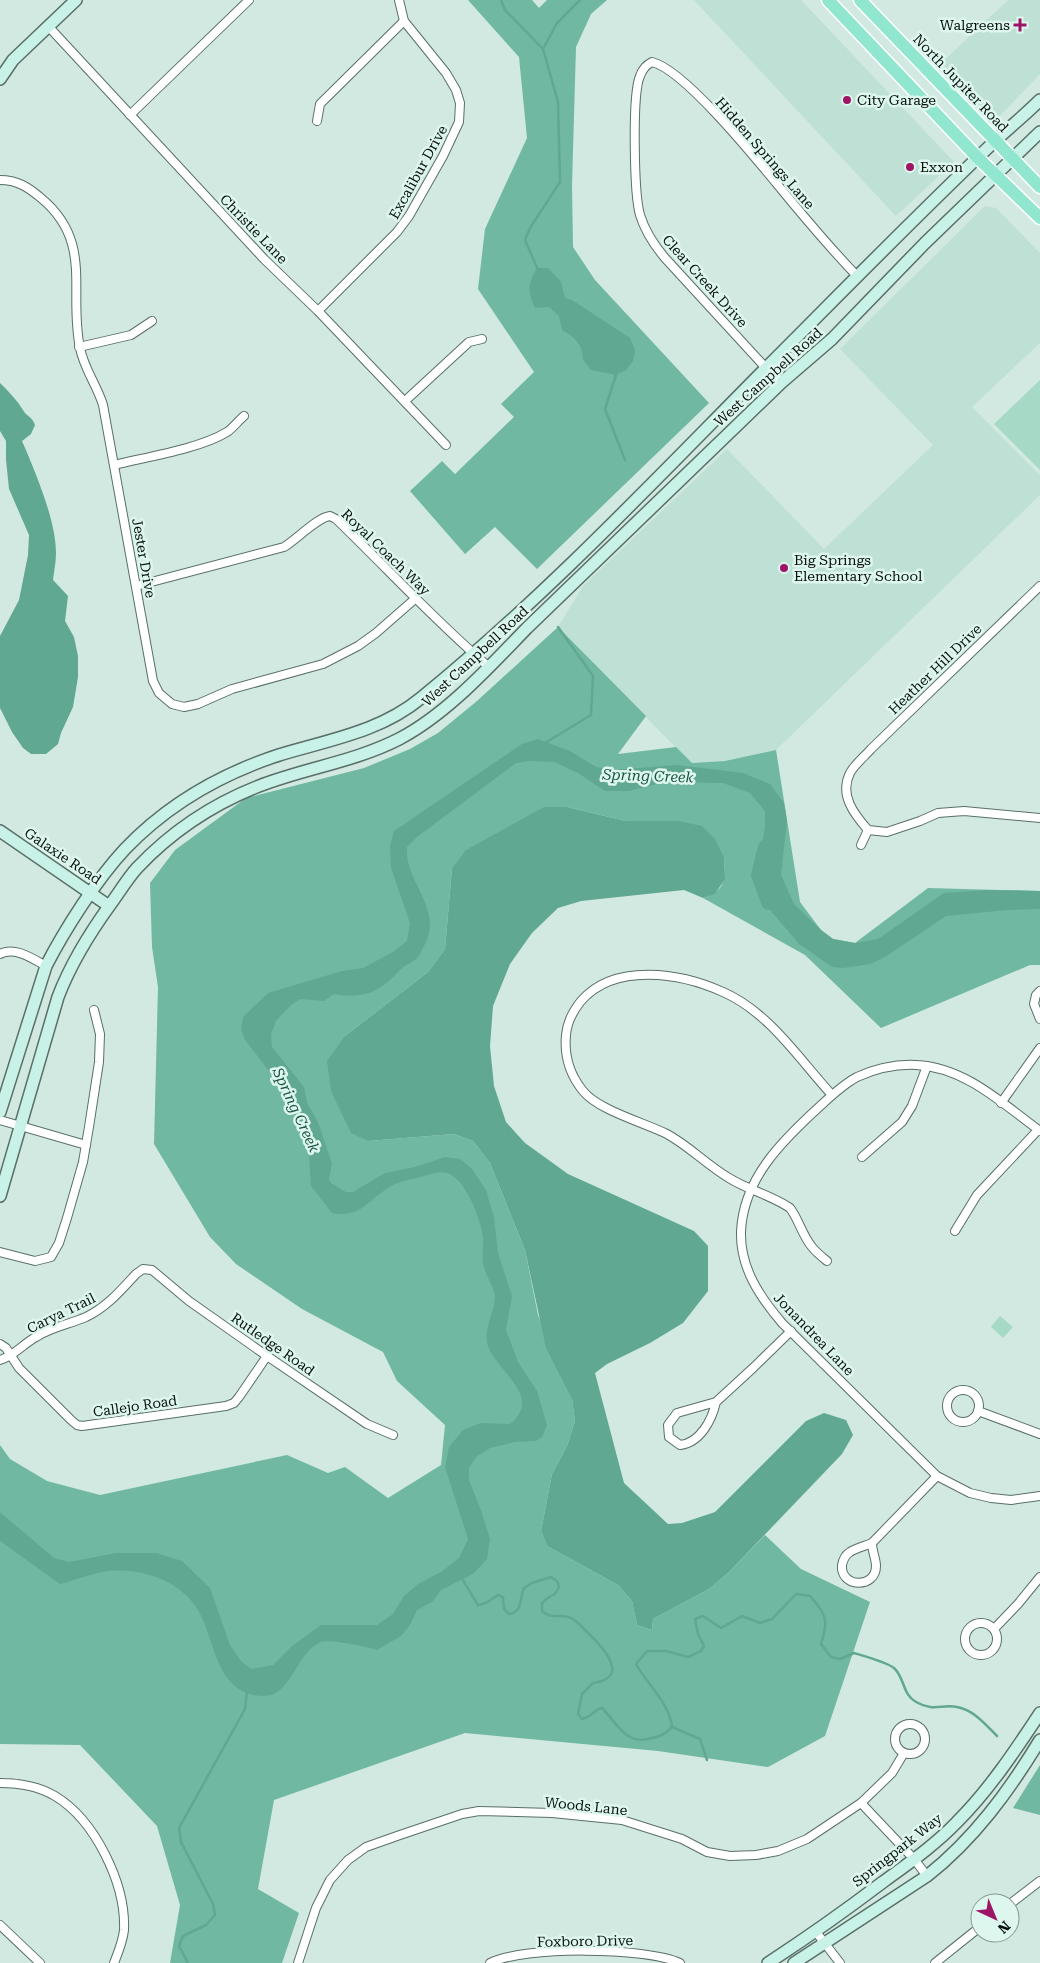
<svg xmlns="http://www.w3.org/2000/svg" width="1040" height="1963" viewBox="0 0 1040 1963" font-family="'Roboto Serif',serif">
	<style>
		.built { fill: #bfe0d5 }
		.green { fill: #a7d9c7 }
		.forest { fill: #70b8a1 }
		.water { fill: #60a892 }
		.lines { fill: none; stroke-linecap: round; stroke-linejoin: round }
		.stream { stroke: #60a892; stroke-width: 2.5 }
		.river { stroke: #60a892; stroke-width: 16 }
		.street-casing { stroke: #596f67; stroke-width: 10 }
		.secondary-casing { stroke: #596f67; stroke-width: 14 }
		.primary-casing { stroke: #fff; stroke-width: 15 }
		.street { stroke: #fff; stroke-width: 8 }
		.secondary { stroke: #c8f2e7; stroke-width: 11 }
		.primary { stroke: #91e6d0; stroke-width: 12 }
		.poi-dot { fill: #9d1564; stroke: #def7ee; stroke-width: 2 }
		.labels { text-anchor: middle; dominant-baseline: central; stroke-width: 5; stroke-linejoin: round; paint-order: stroke }
		.poi-label { font-size: 14px; fill: #09110e; stroke: #def7ee; text-anchor: start }
		.street-label { font-size: 14px; fill: #09110e; stroke: #def7ee }
		.water-label { font-size: 15px; font-style: italic; fill: #195444; stroke: #def7ee }
	</style>
	<rect width="100%" height="100%" fill="#d1e9e1"/>
	<g class="built">
		<path d="M694,0H801L954,162L896,216Z"/>
		<path d="M1008,0H1040V74L995,121L939,65Z"/>
		<path d="M985,206L996,208L1040,253V343L972,407L1040,475V495L776,750L725,761L691,763L558,627L583,586L727,449L824,549L933,445L840,349Z"/>
	</g>
	<g class="green">
		<path d="M1040,380V470L994,424Z"/>
		<path d="M1000,1316L1013,1327L1003,1338L991,1327Z"/>
	</g>
	<g class="forest">
		<path d="M468,0H532L539,8L547,0H607L591,14L576,47L572,185L573,247L595,280L709,403L537,569L495,527L465,554L410,491L442,461L455,474L514,417L501,404L534,372L478,289L485,229L527,138L519,57Z"/>
		<path d="M558,627L646,716L618,754L676,747L692,763L725,761L776,750L800,902L821,930L833,939L855,943L928,888L1040,891V965H1030L881,1028L805,955L703,898C726,891 725,879 724,858L679,821H626L567,807L452,868L445,949L428,972L345,1036L368,1141L454,1134L473,1141L490,1163L525,1250L538,1315L572,1399L575,1421L567,1446L552,1474L541,1531L547,1546L618,1585L632,1601L637,1625L652,1630L653,1619L709,1589L729,1572L765,1535L801,1569L870,1602L825,1736L768,1767L658,1751L465,1733L274,1800L258,1889L299,1913L282,1963H170L180,1905L157,1826L80,1745L0,1744V1445L10,1459L47,1481L100,1495L287,1455L328,1473L345,1467L388,1498L441,1465L445,1425L397,1381L383,1352L302,1309L236,1264L210,1237L154,1144L158,987L152,947L150,883L175,850L246,798L364,768L410,749L438,733L477,701Z"/>
		<path d="M1040,1765V1815L1013,1808Z"/>
	</g>
	<g class="water">
		<path d="M537,268H548L561,282L565,298L572,300L630,338L635,350L633,361L626,370L616,375L591,370L583,360C583,345 575,337 562,330L559,316L549,307L535,308C527,291 528,284 537,268Z"/>
		<path d="M0,383C9,392 17,400 23,410C27,417 31,415 35,425L31,434L22,441C35,471 56,520 56,553C56,562 54,571 53,580L68,596L65,621L74,637L78,656V677L73,707L61,733L58,744L46,754H31L23,748L12,732L0,708V636L19,600L28,555L29,535L9,489L6,460V441L0,431Z"/>
		<path d="M538,739L570,751L596,767L613,770L677,765L743,773L770,784L784,803L787,821L781,875L794,904L821,930L833,939L855,943L878,939L944,893L988,890L1040,891V909L1007,910L946,916L885,957L870,964L843,968L832,967L799,944L771,911L762,889L760,858L765,827V811L750,793L723,783L665,782L629,791H605L578,773L554,762L529,761L516,763L417,837L407,847C404,883 446,909 423,948C421,951 420,956 417,958C412,963 404,965 399,971C380,993 362,999 334,994L324,1001L300,999L290,1006L276,1021L271,1034L272,1047L304,1087L307,1103L318,1122L332,1164L329,1179L331,1183L346,1192H353L385,1173L415,1167L445,1157L460,1159L472,1169L486,1190L494,1217L498,1253L512,1296L506,1330L518,1362L537,1391L547,1425L542,1437L536,1441L515,1442L490,1448L476,1457L469,1468V1480L482,1513L490,1539L487,1559L473,1574L441,1590L432,1602L417,1610L410,1625L401,1636L377,1650C367,1647 330,1639 321,1642C293,1653 293,1704 254,1695C214,1686 215,1638 198,1610C180,1580 141,1568 108,1571C92,1573 76,1580 60,1584L0,1541V1512L54,1558L69,1562L116,1553H156L182,1561L210,1588L230,1645L241,1661L251,1669L273,1665L292,1646L321,1625H377L393,1614L404,1596L418,1584L441,1572L459,1558L468,1539L445,1467L449,1447L463,1430L481,1423L510,1424C541,1398 504,1376 490,1351C480,1333 495,1314 495,1296C494,1287 486,1276 484,1267C481,1258 484,1247 483,1237C480,1218 466,1179 447,1173C440,1171 431,1174 424,1176C413,1179 398,1181 388,1188C367,1201 361,1218 332,1213L311,1186L309,1154L286,1093L245,1040L241,1030L243,1017L268,993L342,971L363,968L393,952L407,941L410,923L391,868L390,846L394,831L522,744Z"/>
		<path d="M544,807H567L626,821H679L702,826L715,839L724,858L725,879L715,894L703,898L684,890L581,901L558,908L532,933L510,964L493,1006L490,1046L494,1086L506,1122L525,1143L568,1174L694,1231L708,1246V1291L683,1323L650,1343L607,1364L595,1373L624,1483L668,1524L682,1523L715,1512L806,1421L824,1413L846,1420L853,1435L842,1454L729,1572L709,1589L653,1619L652,1630L637,1625L632,1601L618,1585L547,1546L541,1531L552,1474L567,1446L575,1421L572,1399L546,1348L525,1250L490,1163L473,1141L454,1134L368,1141L351,1133L331,1091L327,1061L345,1036L428,972L445,949L452,868L466,850Z"/>
	</g>
	<g class="lines">
		<g class="stream">
			<path d="M501,0L505,10L543,49L558,102L560,182L530,228L525,240L538,270"/>
			<path d="M543,49L557,23L580,0"/>
			<path d="M614,373L616,375L605,409L625,460"/>
			<path d="M545,743L591,715L593,676L558,627"/>
			<path d="M461,1577L478,1605L486,1603L498,1595L503,1597L504,1609L509,1614C523,1612 519,1599 524,1588L532,1583L551,1577L557,1581L559,1587L555,1594L549,1597L542,1603V1611C552,1620 560,1613 571,1618C576,1620 582,1627 586,1631C601,1645 633,1678 593,1683L582,1694L578,1714L582,1719C591,1717 595,1709 602,1708C616,1722 625,1744 648,1739C659,1737 664,1735 672,1727C670,1704 647,1684 636,1664L647,1651H666L688,1657L701,1651L704,1646L698,1634L695,1619L703,1616L721,1628L742,1616L760,1623L772,1619L796,1594L810,1596C826,1614 829,1620 821,1644L831,1657L840,1659L854,1653C864,1656 886,1662 894,1668C905,1678 902,1694 916,1702C934,1712 941,1704 957,1707C974,1710 986,1725 997,1736"/>
			<path d="M672,1727L700,1739L707,1760"/>
			<path d="M188,1963L179,1946L183,1936L206,1925L215,1915L213,1904L181,1842L179,1828L245,1709L247,1690"/>
		</g>
		<path class="river" d="M766,847L759,875L769,902"/>
		<defs>
			<g id="street">
				<path d="M48,26L264,259L318,311L446,445"/>
				<path d="M130,115L249,0"/>
				<path d="M317,121L320,104L404,21"/>
				<path d="M0,180C17,180 28,187 41,198C94,242 68,291 80,348C84,369 97,385 103,405L153,681L159,693L172,704L184,707L198,704L232,689L323,664L358,646L376,633L416,598"/>
				<path d="M318,311L397,232L409,216L443,156L459,122L460,103L456,90L446,73L404,21L399,0"/>
				<path d="M79,347L131,335L152,321"/>
				<path d="M782,382L766,368L665,258C654,245 645,231 640,215C634,194 632,94 640,76C642,70 646,65 652,62C687,70 770,176 796,207C816,231 836,254 857,276"/>
				<path d="M405,401L469,342L482,339"/>
				<path d="M114,465C146,457 199,449 227,432C233,428 238,421 244,416"/>
				<path d="M136,586L284,547C297,539 318,517 330,516L336,519C387,568 435,621 489,667"/>
				<path d="M1040,586L871,749C865,756 854,765 850,773C839,795 854,814 868,830L887,832L920,821L938,813L964,811L1040,818"/>
				<path d="M861,845L868,830"/>
				<path d="M0,954C15,946 33,959 46,966"/>
				<path d="M1040,991L1036,995L1034,1004L1040,1019"/>
				<path d="M1001,1103L1040,1048"/>
				<path d="M0,1120L86,1145"/>
				<path d="M1040,1131C1003,1104 965,1067 916,1065C896,1064 875,1069 857,1077C842,1085 830,1097 818,1108C782,1141 743,1179 741,1232C740,1268 760,1297 782,1323L937,1476L970,1493L991,1498L1011,1500L1040,1496"/>
				<path d="M862,1157L902,1122L912,1106L927,1066"/>
				<path d="M955,1231L977,1195L1038,1130"/>
				<path d="M0,1252L35,1261L51,1257L59,1243L67,1218L83,1162L89,1127L99,1062L100,1034L94,1010"/>
				<path d="M827,1261C822,1257 816,1252 812,1247C802,1235 799,1220 790,1208C771,1195 748,1190 729,1178C707,1165 689,1146 667,1134C645,1123 598,1110 583,1091C570,1075 564,1056 566,1035C567,1022 573,1011 581,1001C615,962 681,973 723,992C769,1012 799,1059 832,1095"/>
				<path d="M0,1344L6,1348L19,1368L71,1420L77,1425L82,1426L226,1406L234,1403L239,1397L267,1356"/>
				<path d="M0,1360C14,1356 23,1344 36,1337C52,1327 70,1324 86,1317C107,1307 121,1290 136,1274L143,1269L152,1270L189,1301L267,1356L367,1424L393,1435"/>
				<circle cx="963" cy="1406" r="16"/>
				<path d="M716,1402L677,1413L668,1425L669,1437L680,1445C700,1443 712,1420 716,1402L753,1368L791,1331"/>
				<path d="M978,1411L1040,1434"/>
				<path d="M872,1543C872,1551 876,1559 876,1566C876,1589 840,1588 842,1565C843,1560 845,1555 850,1552C856,1548 865,1546 872,1543Z"/>
				<path d="M872,1543L937,1476"/>
				<circle cx="981" cy="1639" r="16"/>
				<path d="M994,1629L1018,1604L1040,1577"/>
				<circle cx="910" cy="1739" r="15"/>
				<path d="M0,1783C19,1783 38,1786 55,1796C95,1820 126,1884 124,1930C123,1941 118,1953 114,1963"/>
				<path d="M861,1803L914,1859L927,1876"/>
				<path d="M1010,1904L1040,1881"/>
				<path d="M0,1925L40,1963"/>
				<path d="M816,1932L840,1963"/>
				<path d="M298,1963L316,1908L330,1880L348,1860L366,1847L397,1836L462,1814L479,1811L552,1813L622,1820L682,1839L707,1852L730,1856L756,1855L778,1851L807,1839L861,1803L892,1773L904,1753"/>
				<path d="M490,1963C523,1946 646,1947 680,1963"/>
				<path d="M935,1963L980,1927"/>
			</g>
			<g id="secondary">
				<path d="M0,79L13,60L76,0"/>
				<path d="M0,831L109,906"/>
				<path d="M0,1112L46,966C65,929 97,879 125,849C167,805 221,774 279,755C328,740 380,732 421,698C544,598 654,481 766,368C842,292 917,215 995,141C1010,127 1026,114 1040,100"/>
				<path d="M0,1196L58,997C71,963 89,934 110,905C119,893 127,879 137,868C171,832 213,804 259,786C305,768 354,762 399,739C447,714 489,667 527,628L782,382L832,339L925,243L1040,132"/>
				<path d="M768,1963C808,1937 846,1910 883,1882C909,1863 935,1845 957,1822C989,1790 1015,1751 1040,1713"/>
				<path d="M794,1963L927,1876C974,1839 1009,1791 1040,1740"/>
			</g>
			<g id="primary">
				<path d="M828,0L978,158L1040,218"/>
				<path d="M860,0L1040,187"/>
			</g>
		</defs>
		<use href="#street" class="street-casing"/>
		<use href="#secondary" class="secondary-casing"/>
		<use href="#primary" class="primary-casing"/>
		<use href="#street" class="street"/>
		<use href="#secondary" class="secondary"/>
		<use href="#primary" class="primary"/>
	</g>
	<g class="poi-dot">
		<path d="M1017.5 17.5h5v5h5v5h-5v5h-5v-5h-5v-5h5z"/>
		<circle cx="847" cy="100" r="5"/>
		<circle cx="910" cy="167" r="5"/>
		<circle cx="784" cy="568" r="5"/>
	</g>
	<g class="labels">
		<g class="poi-label">
			<text x="1010" y="25" text-anchor="end">Walgreens</text>
			<text x="857" y="100">City Garage</text>
			<text x="920" y="167">Exxon</text>
			<text x="794" y="560">Big Springs<tspan x="794" dy="16">Elementary School</tspan></text>
		</g>
		<g class="street-label">
			<text transform="translate(961 83) rotate(46)">North Jupiter Road</text>
			<text transform="translate(765 153) rotate(49)">Hidden Springs Lane</text>
			<text transform="translate(418 172) rotate(-61)">Excalibur Drive</text>
			<text transform="translate(254 229) rotate(46)">Christie Lane</text>
			<text transform="translate(705 281) rotate(48)">Clear Creek Drive</text>
			<text transform="translate(768 377) rotate(-42)">West Campbell Road</text>
			<text transform="translate(386 552) rotate(44)">Royal Coach Way</text>
			<text transform="translate(144 558) rotate(80)">Jester Drive</text>
			<text transform="translate(475 656) rotate(-43)">West Campbell Road</text>
			<text transform="translate(935 669) rotate(-44)">Heather Hill Drive</text>
			<text transform="translate(63 856) rotate(34)">Galaxie Road</text>
			<text transform="translate(61 1313) rotate(-26)">Carya Trail</text>
			<text transform="translate(814 1334) rotate(46)">Jonandrea Lane</text>
			<text transform="translate(273 1344) rotate(35)">Rutledge Road</text>
			<text transform="translate(135 1406) rotate(-8)">Callejo Road</text>
			<text transform="translate(586 1806) rotate(6)">Woods Lane</text>
			<text transform="translate(897 1850) rotate(-38)">Springpark Way</text>
			<text transform="translate(585 1941) rotate(-1)">Foxboro Drive</text>
		</g>
		<g class="water-label">
			<text transform="translate(648 776) rotate(2)">Spring Creek</text>
			<text transform="translate(296 1110) rotate(65)">Spring Creek</text>
		</g>
	</g>
	<g transform="translate(995 1918) rotate(136)"><circle r="24" fill="#def7ee" stroke="#899b94"/>
	<path d="M0-4L9 19L0 12L-9 19Z" fill="#9d1564"/>
	<text y="-8" font-size="14" font-weight="bold" text-anchor="middle" fill="#09110e">N</text>
	</g>
</svg>
